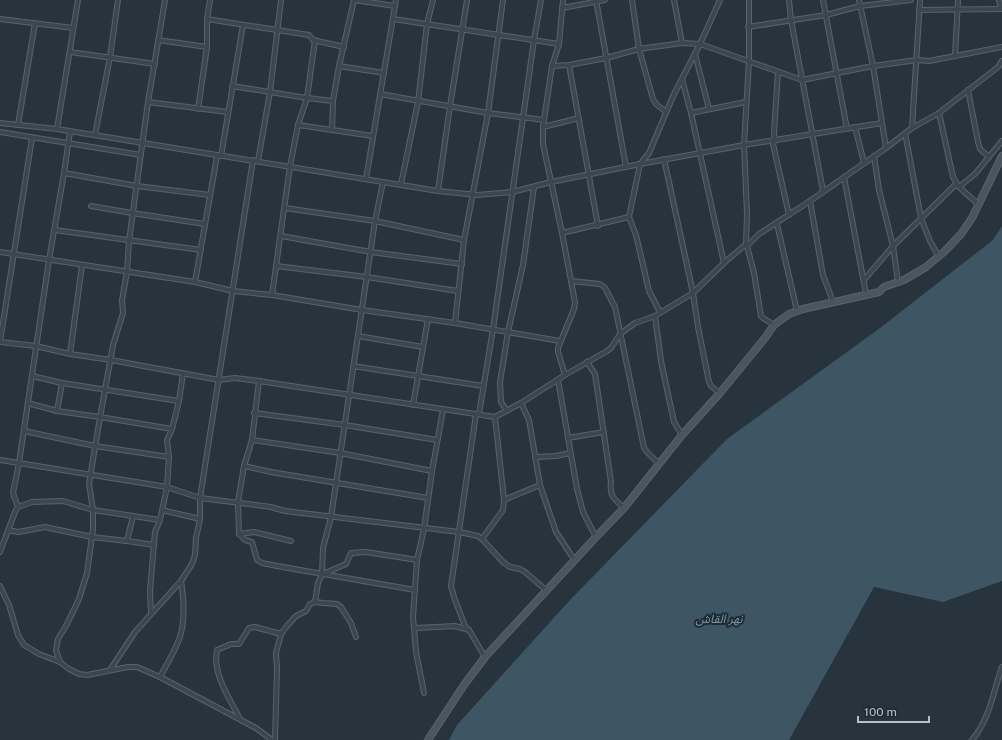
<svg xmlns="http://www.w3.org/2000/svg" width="1002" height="740" viewBox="0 0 1002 740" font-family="'Public Sans','Noto Sans Arabic',sans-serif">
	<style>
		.water { fill: #3e5564 }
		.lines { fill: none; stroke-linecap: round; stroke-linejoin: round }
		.minor-casing { stroke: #58646b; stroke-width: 6 }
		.secondary-casing { stroke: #58646b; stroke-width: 8 }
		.minor { stroke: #3b464d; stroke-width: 4 }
		.secondary { stroke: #495660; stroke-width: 6 }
		.labels { text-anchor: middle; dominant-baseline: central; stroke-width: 4; stroke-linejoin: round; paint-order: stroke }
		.water-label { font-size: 12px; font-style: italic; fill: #7a96a9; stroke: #1f2b32 }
	</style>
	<rect width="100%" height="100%" fill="#27343d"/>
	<path class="water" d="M1002,226V581L943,602L874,587L789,740H449L457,725L569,601L727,439L880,328L993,240Z"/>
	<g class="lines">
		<defs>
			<g id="minor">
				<path d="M165,0L148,102L129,241L127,272L122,300L123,313L113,345L98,429L89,484L93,510V529L87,573L79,599L67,624L58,639L56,650L60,662L69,669L79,674L87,675L128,667H137L160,677L256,728L272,740"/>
				<path d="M354,0L395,6"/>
				<path d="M563,0L559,44L552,66L543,127V144L562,233L575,302L574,309L558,348V352L565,375"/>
				<path d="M596,0L626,167"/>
				<path d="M632,0L639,49L653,99L656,104L666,112"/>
				<path d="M674,0L682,43"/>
				<path d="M789,0L791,20L823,191"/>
				<path d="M823,0L847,129"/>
				<path d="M859,0L873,66L886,148"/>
				<path d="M999,0L1001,9"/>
				<path d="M562,8L605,0"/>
				<path d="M919,10L1002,9"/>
				<path d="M0,19L73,28"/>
				<path d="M207,19L309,35L313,40L344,47"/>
				<path d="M393,19L559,44"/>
				<path d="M748,27L826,15L860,6L911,0"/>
				<path d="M158,40L207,47"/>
				<path d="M70,52L155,64"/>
				<path d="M695,54L709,109"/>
				<path d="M955,56L958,0"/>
				<path d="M569,65L598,226"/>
				<path d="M339,66L384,73"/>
				<path d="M552,66L569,65L606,58L639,49L682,43L700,44L802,80L873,66L917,60L929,61L1002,47"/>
				<path d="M778,72L774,133L775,140L773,144L789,215"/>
				<path d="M682,79L691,113L724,263"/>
				<path d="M232,86L307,98L333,101"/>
				<path d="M968,90L978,142L980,149L989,157"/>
				<path d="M380,94L488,113L544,120"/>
				<path d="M148,102L227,112"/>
				<path d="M198,109L207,47V19L210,0"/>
				<path d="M691,113L746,102"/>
				<path d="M939,113L953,177L959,187L979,205"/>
				<path d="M0,123L57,129L438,191L477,195L512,192L551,182L640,164L649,153L674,94L700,44L720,0"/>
				<path d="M18,125L35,23"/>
				<path d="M298,125L373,136"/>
				<path d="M543,127L579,118"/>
				<path d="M855,127L864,163"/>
				<path d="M912,128L920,0"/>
				<path d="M57,129L78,0"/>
				<path d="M332,130L333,101L339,66L354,0"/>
				<path d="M0,132L141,155"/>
				<path d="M905,133L921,218L930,241L939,257"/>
				<path d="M95,135L110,57L118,0"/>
				<path d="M221,156L243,25"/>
				<path d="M874,156L879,190L893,246L898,282"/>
				<path d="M664,159L693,293L698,327L709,382L711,386L720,393"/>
				<path d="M258,161L270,92L281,0"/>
				<path d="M64,173L137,186L210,195"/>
				<path d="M844,177L866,294"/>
				<path d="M366,179L396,0"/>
				<path d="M401,184L418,102L427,24L433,0"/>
				<path d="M438,191L450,106L467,0"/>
				<path d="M810,201L823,275L833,302"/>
				<path d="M91,206L132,213L205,224"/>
				<path d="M285,208L375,221L464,240"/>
				<path d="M629,217L636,235L649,291L660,312"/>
				<path d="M777,224L797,311"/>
				<path d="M55,230L201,250"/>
				<path d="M562,233L629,217L640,164L744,145L882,123"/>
				<path d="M281,236L371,252L462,264"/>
				<path d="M746,244L747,214L744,145L749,61V0"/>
				<path d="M747,246L754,273L761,316L763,318L774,325"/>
				<path d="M0,252L195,282L233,291L272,295L362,310L455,323L560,341"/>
				<path d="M276,266L367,277L458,291"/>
				<path d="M864,280L893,246L955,185L959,187L975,174L1002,141"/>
				<path d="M571,281L600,284L605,288L615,307L644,448L647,452L659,464"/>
				<path d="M195,282L217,156"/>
				<path d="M272,295L290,166L298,125L307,98L315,40"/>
				<path d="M655,316L661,361L674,422L682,435"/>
				<path d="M455,323L464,240L488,113L503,0"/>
				<path d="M358,336L423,347"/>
				<path d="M0,342L36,346L70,354L111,360L219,380L235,378L259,381L495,417L521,403L565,375L607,351L611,348L620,334L635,323L655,316L693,293L724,263L746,244L747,246L759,234L810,201L886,148L912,128L939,113L998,67L1002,61"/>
				<path d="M0,342L32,138"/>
				<path d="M70,354L82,265"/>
				<path d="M587,362L595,374L611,482C609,496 614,499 624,508"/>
				<path d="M353,366L483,386"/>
				<path d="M32,376L62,383L179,401"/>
				<path d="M558,380L577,489L583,512L596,537"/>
				<path d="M259,381L252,440L244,466L238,502L239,534L245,540L252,542L257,560L262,563L277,566L415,590"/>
				<path d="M28,403L57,411L100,417L172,429"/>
				<path d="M521,403L529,420L540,485L556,532L575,561"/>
				<path d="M413,405L428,319"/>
				<path d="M57,411L62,383"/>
				<path d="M507,411L501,402L500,382L508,332L523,265L534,187"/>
				<path d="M254,413L345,425L437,440"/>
				<path d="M476,414L451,586L454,597L465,626L469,630L485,657"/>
				<path d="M479,414L493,329L534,40L541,0"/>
				<path d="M24,431L95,446L169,457"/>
				<path d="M568,438L604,432"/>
				<path d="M252,440L340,453L432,471"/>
				<path d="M535,457L556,456L570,453"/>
				<path d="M0,460L167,487L200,498L271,507L285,511L459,532L478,536L482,539L503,562L510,567L520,569L525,572L546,590"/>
				<path d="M244,466L271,472L428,498"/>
				<path d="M504,500L540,485"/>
				<path d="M18,507L13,493L19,463L49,260L64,173L70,132"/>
				<path d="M162,510L200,519"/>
				<path d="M8,530L18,532L45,527L92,537L127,541L154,545"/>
				<path d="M239,534L254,532L291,541"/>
				<path d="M482,539L503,510L504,500L495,417"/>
				<path d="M127,541L133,516"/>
				<path d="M0,552L15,512L18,507L32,502L63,501L93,510L160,520"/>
				<path d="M323,574L346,564L351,553L366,552L417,560"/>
				<path d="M0,586L9,605L18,635L24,645L39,654L60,662"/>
				<path d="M315,602L318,583L322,574L323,548L331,517L375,221L383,182"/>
				<path d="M151,613L150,591L155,532L160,520L167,487L169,457L167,440L172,429L179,401L183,373"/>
				<path d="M414,626L416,628L455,626L469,630"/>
				<path d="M110,670L135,632L181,581L192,564L195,555L196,538L200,519V498L253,160"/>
				<path d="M160,677C167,664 175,651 180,637C185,620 184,599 181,581"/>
				<path d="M424,693L416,652L413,617L417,560L424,529L432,471L443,410"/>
				<path d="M240,719C230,699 212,674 217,650L231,644H239L249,628L255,627L281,634"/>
				<path d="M275,740L277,668L276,653L281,634L286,627L296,616L306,611L310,604L315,602L323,603L337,604L341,607L351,623L356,637"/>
				<path d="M972,740C990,719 993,692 1002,667"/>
			</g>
			<path id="secondary" d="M428,740L464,685L485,657L596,537L624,508L682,435L720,393L765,338L774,325L789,314L803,309L879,292L884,287L904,280L926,267L945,251L961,234L972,218L1002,156"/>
		</defs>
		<use href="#minor" class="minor-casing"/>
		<use href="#secondary" class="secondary-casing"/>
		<use href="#minor" class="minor"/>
		<use href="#secondary" class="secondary"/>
	</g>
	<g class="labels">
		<g class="water-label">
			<text x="719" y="619">نهر القاش</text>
		</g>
	</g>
	<path d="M858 716v6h71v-6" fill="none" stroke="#b7c1c8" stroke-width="2"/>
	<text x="864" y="716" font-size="12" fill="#b7c1c8" stroke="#1f2b32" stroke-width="3" paint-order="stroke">100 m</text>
</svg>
